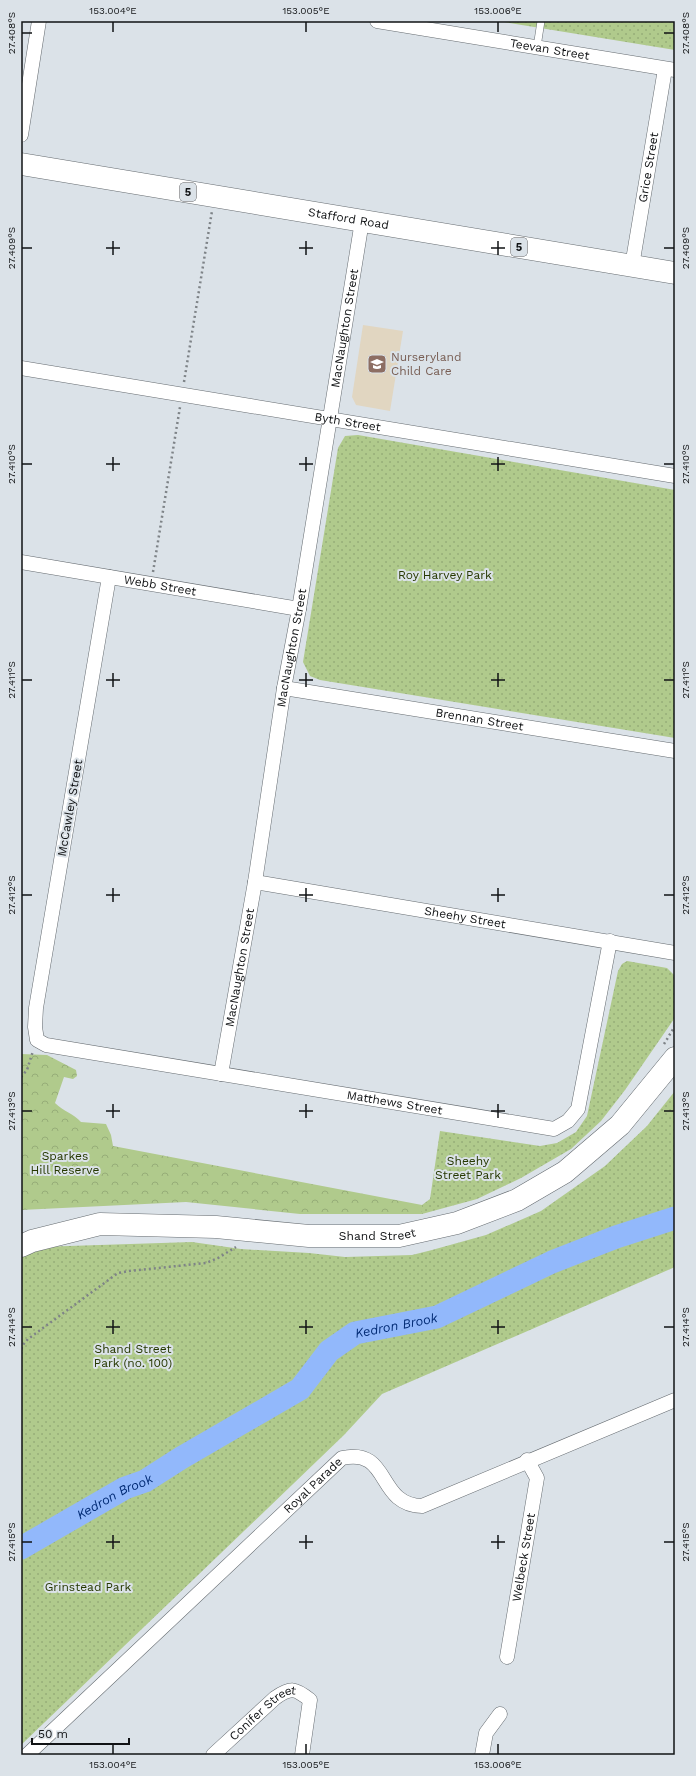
<svg xmlns="http://www.w3.org/2000/svg" width="696" height="1776" viewBox="0 0 696 1776" font-family="'Work Sans',sans-serif">
	<style>
		.education { fill: #e1d6c1 }
		.forest { fill: url(#forest-crowns) }
		.park { fill: url(#park-dots) }
		.lines { fill: none; stroke-linecap: round; stroke-linejoin: round }
		.river { stroke: #92b8fb; stroke-width: 23 }
		.service-casing { stroke: #656b70; stroke-width: 8 }
		.minor-casing { stroke: #656b70; stroke-width: 15 }
		.primary-casing { stroke: #656b70; stroke-width: 23 }
		.trunk-casing { stroke: #656b70; stroke-width: 23 }
		.path { stroke: #7e8387; stroke-width: 2.5; stroke-dasharray: 2 3; stroke-linecap: butt }
		.service { stroke: #fff; stroke-width: 7 }
		.minor { stroke: #fff; stroke-width: 14 }
		.primary { stroke: #fff; stroke-width: 22 }
		.trunk { stroke: #fff; stroke-width: 22 }
		.ticks { fill: none; stroke: #111315; stroke-width: 1.5 }
		.labels { text-anchor: middle; dominant-baseline: central; stroke-width: 4; stroke-linejoin: round; paint-order: stroke }
		.shield { fill: #dbe2e8; stroke: #4e5154; stroke-width: 1 }
		.shield-label { font-size: 11px; font-weight: bold; fill: #111315 }
		.street-label { font-size: 12px; fill: #111315; stroke: #dbe2e8 }
		.education-label { font-size: 12px; fill: #785e54; stroke: #dbe2e8; text-anchor: start }
		.park-label { font-size: 12px; fill: #263800; stroke: #dbe2e8 }
		.water-label { font-size: 13px; font-style: italic; fill: #022b75; stroke: #dbe2e8 }
		.neatline { fill: none; stroke: #111315; stroke-width: 1.5 }
		.ticks-label { font-size: 10px; text-anchor: middle; fill: #111315 }
	</style>
	<defs>
		<pattern id="forest-crowns" width="20" height="18" patternUnits="userSpaceOnUse"><rect width="20" height="18" fill="#b0ca8c"/><path d="M2 6a3 3 0 1 1 6 0M12 15a3 3 0 1 1 6 0" fill="none" stroke="#96ad78"/></pattern>
		<pattern id="park-dots" width="8" height="8" patternUnits="userSpaceOnUse"><rect width="8" height="8" fill="#b0ca8c"/><path d="M2 2h.1M6 6h.1" fill="none" stroke="#96ad78" stroke-width="1.8" stroke-linecap="round"/></pattern>
	</defs>
	<rect width="100%" height="100%" fill="#dbe2e8"/>
	<path class="education" d="M363,325L403,331L390,411L356,405L352,397Z"/>
	<path class="forest" d="M21,1054L47,1055L76,1070L77,1076L73,1079L64,1077L55,1103C63,1111 74,1114 81,1122L106,1124L111,1135L113,1146L422,1205V1214H300L186,1202L21,1210Z"/>
	<g class="park">
		<path d="M498,21H675V50Z"/>
		<path d="M358,435L675,490V738L320,680L310,676L303,662L338,448L345,436Z"/>
		<path d="M627,961L667,968L675,976L674,1019L625,1090L601,1121L571,1149L521,1178L477,1199L422,1214V1205L430,1199L440,1131L540,1146L557,1143L576,1132L587,1116L618,971L622,964Z"/>
		<path d="M675,1091V1267L382,1394L344,1435L21,1745V1258L38,1247L192,1242L241,1249L309,1253L345,1257L412,1255L432,1250L486,1235L541,1211L605,1166L647,1126Z"/>
	</g>
	<g class="lines">
		<path class="river" id="s1" d="M21,1548L125,1488L145,1481L181,1458L300,1389L329,1351L355,1333L437,1317L552,1262L616,1237L675,1218"/>
		<defs>
			<path id="service" d="M537,47L541,21"/>
			<g id="minor">
				<path id="s2" d="M377,21L675,70"/>
				<path d="M21,135L39,21"/>
				<path id="s3" d="M632,266L665,69"/>
				<path id="s4" d="M21,368L675,476"/>
				<path id="s5" d="M21,562L299,609"/>
				<path id="s6" d="M109,577L36,1008L35,1027L37,1040L46,1045L554,1129L568,1121L578,1109L610,941"/>
				<path id="s7" d="M284,688L675,751"/>
				<path id="s8" d="M255,882L675,953"/>
				<path id="s9" d="M221,1074L255,882L284,688L299,609L362,221"/>
				<path id="s10" d="M507,1657L537,1478L527,1460"/>
				<path id="s11" d="M27,1755L342,1458C391,1447 376,1505 422,1506L675,1400"/>
				<path id="s12" d="M213,1755L275,1698C291,1687 295,1688 310,1700L302,1755"/>
				<path d="M482,1755L486,1733L500,1714"/>
			</g>
			<g id="primary">
				<path id="s13" d="M21,1246L32,1241L100,1224L216,1227L309,1236H399L457,1223L517,1200L565,1172L620,1125L675,1058"/>
			</g>
			<g id="trunk">
				<path id="s14" d="M21,164L675,273"/>
			</g>
		</defs>
		<use href="#service" class="service-casing"/>
		<use href="#minor" class="minor-casing"/>
		<use href="#primary" class="primary-casing"/>
		<use href="#trunk" class="trunk-casing"/>
		<g class="path">
			<path d="M184,382L212,211"/>
			<path d="M153,572L180,407"/>
			<path d="M664,1044L675,1026"/>
			<path d="M21,1077L27,1070L33,1051"/>
			<path d="M21,1354L22,1346L28,1339L118,1273L129,1271L206,1263L218,1258L236,1247"/>
		</g>
		<use href="#service" class="service"/>
		<use href="#minor" class="minor"/>
		<use href="#primary" class="primary"/>
		<use href="#trunk" class="trunk"/>
	</g>
	<path class="ticks" d="M113,22V32M306,22V32M498,22V32M22,33H32M664,33H674M113,241V255M306,241V255M498,241V255M22,248H32M106,248H120M299,248H313M491,248H505M664,248H674M113,457V471M306,457V471M498,457V471M22,464H32M106,464H120M299,464H313M491,464H505M664,464H674M113,673V687M306,673V687M498,673V687M22,680H32M106,680H120M299,680H313M491,680H505M664,680H674M113,888V902M306,888V902M498,888V902M22,895H32M106,895H120M299,895H313M491,895H505M664,895H674M113,1104V1118M306,1104V1118M498,1104V1118M22,1111H32M106,1111H120M299,1111H313M491,1111H505M664,1111H674M113,1320V1334M306,1320V1334M498,1320V1334M22,1327H32M106,1327H120M299,1327H313M491,1327H505M664,1327H674M113,1535V1549M306,1535V1549M498,1535V1549M22,1542H32M106,1542H120M299,1542H313M491,1542H505M664,1542H674M113,1744V1754M306,1744V1754M498,1744V1754"/>
	<defs>
		<symbol id="school-square" viewBox="-11 -11 22 22"><rect x="-9" y="-9" width="18" height="18" rx="4" fill="#8d6e63" stroke="#dbe2e8"/><path d="M0-5L7-2L0 1L-7-2ZM-4 1L0 2.5L4 1V4Q0 6-4 4Z" fill="#fff"/></symbol>
	</defs>
	<g fill-rule="evenodd">
		<use href="#school-square" x="366" y="353" width="22" height="22"/>
	</g>
	<g class="labels">
		<g class="shield">
			<rect x="180" y="183" width="16" height="18" rx="3"/>
			<rect x="511" y="238" width="16" height="18" rx="3"/>
		</g>
		<g class="shield-label">
			<text x="188" y="192">5</text>
			<text x="519" y="247">5</text>
		</g>
		<g class="street-label">
			<text stroke="none"><textPath href="#s2" startOffset="175">Teevan Street</textPath></text>
			<text stroke="none"><textPath href="#s3" startOffset="100">Grice Street</textPath></text>
			<text stroke="none"><textPath href="#s14" startOffset="332">Stafford Road</textPath></text>
			<text stroke="none"><textPath href="#s9" startOffset="756">MacNaughton Street</textPath></text>
			<text stroke="none"><textPath href="#s4" startOffset="331">Byth Street</textPath></text>
			<text stroke="none"><textPath href="#s5" startOffset="141">Webb Street</textPath></text>
			<text stroke="none"><textPath href="#s9" startOffset="432">MacNaughton Street</textPath></text>
			<text stroke="none"><textPath href="#s7" startOffset="198">Brennan Street</textPath></text>
			<text transform="translate(70 808) rotate(-80)">McCawley Street</text>
			<text stroke="none"><textPath href="#s8" startOffset="213">Sheehy Street</textPath></text>
			<text stroke="none"><textPath href="#s9" startOffset="108">MacNaughton Street</textPath></text>
			<text stroke="none"><textPath href="#s6" startOffset="833">Matthews Street</textPath></text>
			<text stroke="none"><textPath href="#s13" startOffset="360">Shand Street</textPath></text>
			<text stroke="none"><textPath href="#s11" startOffset="393">Royal Parade</textPath></text>
			<text stroke="none"><textPath href="#s10" startOffset="101">Welbeck Street</textPath></text>
			<text stroke="none"><textPath href="#s12" startOffset="66">Conifer Street</textPath></text>
		</g>
		<g class="education-label">
			<text x="391" y="357">Nurseryland<tspan x="391" dy="14">Child Care</tspan></text>
		</g>
		<g class="park-label">
			<text x="445" y="575">Roy Harvey Park</text>
			<text x="65" y="1156">Sparkes<tspan x="65" dy="14">Hill Reserve</tspan></text>
			<text x="468" y="1161">Sheehy<tspan x="468" dy="14">Street Park</tspan></text>
			<text x="133" y="1349">Shand Street<tspan x="133" dy="14">Park (no. 100)</tspan></text>
			<text x="88" y="1587">Grinstead Park</text>
		</g>
		<g class="water-label">
			<text stroke="none"><textPath href="#s1" startOffset="443">Kedron Brook</textPath></text>
			<text stroke="none"><textPath href="#s1" startOffset="107">Kedron Brook</textPath></text>
		</g>
	</g>
	<rect width="696" height="1776" fill="none" stroke="#dbe2e8" stroke-width="44"/>
	<path d="M32 1738v6h97v-6" fill="none" stroke="#111315" stroke-width="2"/>
	<text x="38" y="1738" font-size="12" fill="#111315" stroke="#dbe2e8" stroke-width="3" paint-order="stroke">50 m</text>
	<rect x="22" y="22" width="652" height="1732" class="neatline"/>
	<g class="ticks-label">
		<text x="113" y="14">153.004°E</text>
		<text x="306" y="14">153.005°E</text>
		<text x="498" y="14">153.006°E</text>
		<text transform="translate(11 33) rotate(-90)" y="4">27.408°S</text>
		<text transform="translate(685 33) rotate(-90)" y="4">27.408°S</text>
		<text transform="translate(11 248) rotate(-90)" y="4">27.409°S</text>
		<text transform="translate(685 248) rotate(-90)" y="4">27.409°S</text>
		<text transform="translate(11 464) rotate(-90)" y="4">27.410°S</text>
		<text transform="translate(685 464) rotate(-90)" y="4">27.410°S</text>
		<text transform="translate(11 680) rotate(-90)" y="4">27.411°S</text>
		<text transform="translate(685 680) rotate(-90)" y="4">27.411°S</text>
		<text transform="translate(11 895) rotate(-90)" y="4">27.412°S</text>
		<text transform="translate(685 895) rotate(-90)" y="4">27.412°S</text>
		<text transform="translate(11 1111) rotate(-90)" y="4">27.413°S</text>
		<text transform="translate(685 1111) rotate(-90)" y="4">27.413°S</text>
		<text transform="translate(11 1327) rotate(-90)" y="4">27.414°S</text>
		<text transform="translate(685 1327) rotate(-90)" y="4">27.414°S</text>
		<text transform="translate(11 1542) rotate(-90)" y="4">27.415°S</text>
		<text transform="translate(685 1542) rotate(-90)" y="4">27.415°S</text>
		<text x="113" y="1768">153.004°E</text>
		<text x="306" y="1768">153.005°E</text>
		<text x="498" y="1768">153.006°E</text>
	</g>
</svg>
